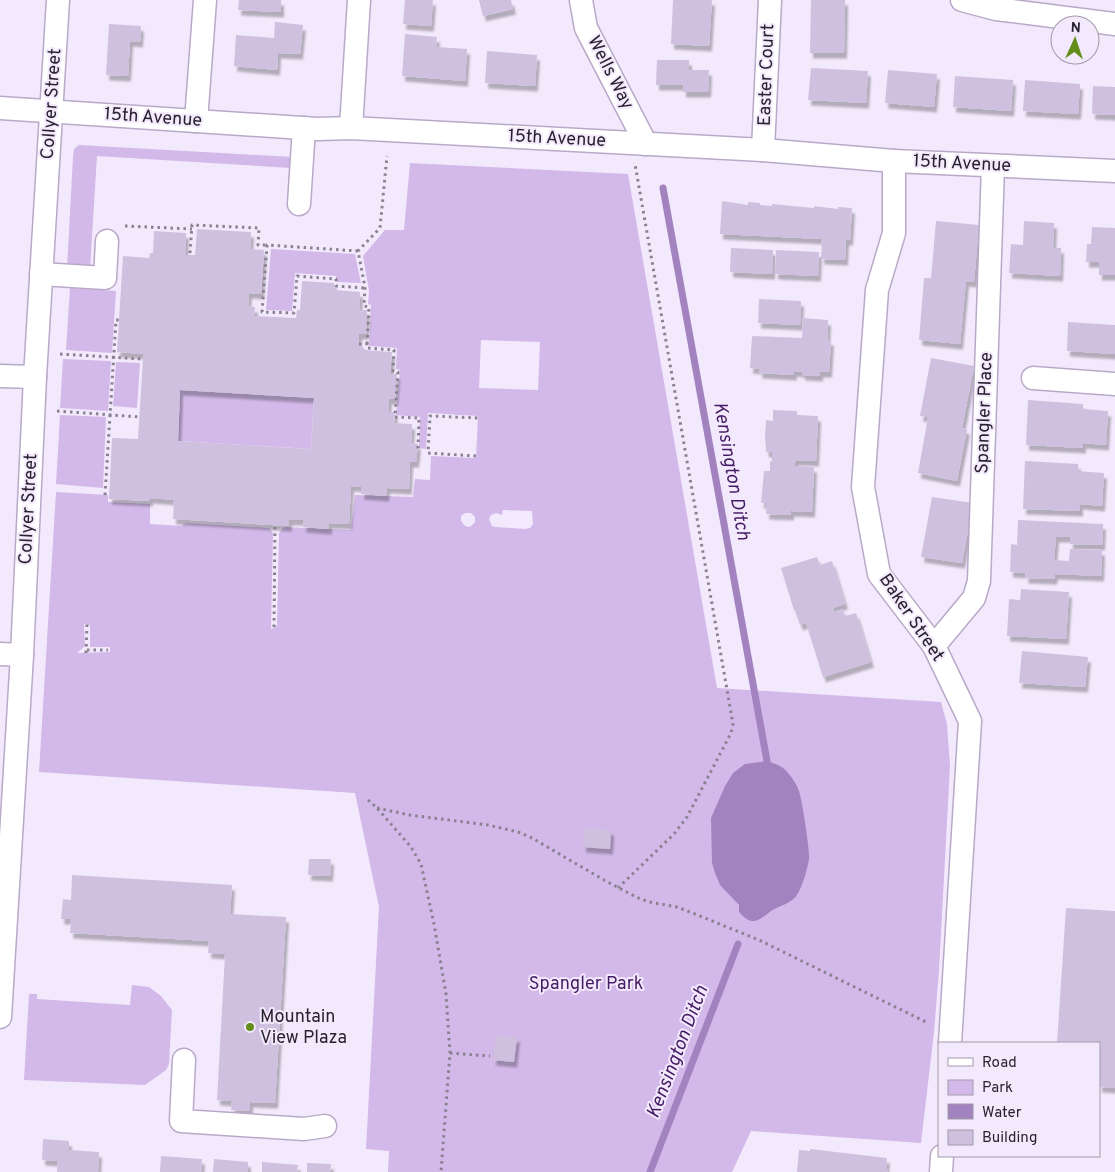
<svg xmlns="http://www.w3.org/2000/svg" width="1115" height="1172" viewBox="0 0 1115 1172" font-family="Overpass,sans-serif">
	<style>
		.green { fill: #d2b9e9; fill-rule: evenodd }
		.water { fill: #a283bf }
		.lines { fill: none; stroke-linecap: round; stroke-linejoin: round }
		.stream { stroke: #a283bf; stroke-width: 7 }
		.building { fill: #d0c0e0; fill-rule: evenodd; filter: url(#shadow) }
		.minor-casing { stroke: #b9a9c9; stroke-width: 25 }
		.path { stroke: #898190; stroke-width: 3; stroke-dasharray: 2.5 4; stroke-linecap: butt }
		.minor { stroke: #fff; stroke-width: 22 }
		.poi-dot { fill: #638c18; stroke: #f3e9fd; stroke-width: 2 }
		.labels { text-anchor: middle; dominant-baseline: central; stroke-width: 4; stroke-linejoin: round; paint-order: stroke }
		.street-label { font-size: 18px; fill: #28222e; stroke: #f3e9fd }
		.park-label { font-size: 18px; fill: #451b63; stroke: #f3e9fd }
		.poi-label { font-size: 18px; fill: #28222e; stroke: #f3e9fd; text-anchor: start }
		.water-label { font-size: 19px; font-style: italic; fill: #451b63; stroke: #f3e9fd }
	</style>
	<defs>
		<filter id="shadow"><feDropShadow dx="3" dy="5.5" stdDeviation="1" flood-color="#0004"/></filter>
	</defs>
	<rect width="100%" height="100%" fill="#f3e9fd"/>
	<g class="green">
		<path d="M79,145L292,157L291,168L97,156L90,269L67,268L73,157L74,149Z"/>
		<path d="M410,163L628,174L717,688L941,702L947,724L950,766L939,970L934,1032L921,1143L751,1131L732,1172H388L389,1151L366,1149L379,907L355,793L39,772L56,492L108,495V502L150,504V524L181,526L186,523L269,528L273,533L271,629L277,626L279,533L284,527L351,530L355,495L413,497L415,479L430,480L431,456L476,458L478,416L428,413L426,449L419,448L420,417L396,415L400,370L396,369L397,348L369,346L371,305L368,304L369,291L363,256L385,230H404ZM481,340L540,342L538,390L479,388ZM503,510L532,511L533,524L530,528L525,529L496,527L492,526L489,519L491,515L496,513L502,515ZM465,513H471L475,517V522L470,527L465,526L461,521V516ZM84,624L90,625V647H110V652L77,653L85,646Z"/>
		<path d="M271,249L355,254L361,283L337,282L336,276L295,273L292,311L266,310Z"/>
		<path d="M70,288L116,291L112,353L66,350Z"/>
		<path d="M63,359L111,361L108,411L60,408Z"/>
		<path d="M116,362L140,363L137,408L113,406Z"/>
		<path d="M180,390L314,398L311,449L178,441Z"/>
		<path d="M60,415L106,417L103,488L56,484Z"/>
		<path d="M132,985L149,987L161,996L172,1010L169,1064L166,1070L145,1085L24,1080L29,994H37V999L130,1005Z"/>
	</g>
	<path class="water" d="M767,761C776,764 783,766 789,774C793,779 797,785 799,791C802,800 810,850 809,859C807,870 803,885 797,895C791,904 780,905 771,911C758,921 752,927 739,912V905L720,885L715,873L712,863L711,818L725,786L733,773L745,764Z"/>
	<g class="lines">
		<g class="stream">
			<path d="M663,188L767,761"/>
			<path d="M650,1172L738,944"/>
		</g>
	</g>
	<g class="building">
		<path d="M239,0H281V12L238,10Z"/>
		<path d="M405,0H433L431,26L403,24Z"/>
		<path d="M479,0H511L513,9L483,16Z"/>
		<path d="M673,0H712L709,46L671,44Z"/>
		<path d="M811,0H845L844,53H810Z"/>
		<path d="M275,22L303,25L300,54L278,53L277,70L234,66L236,35L274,38Z"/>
		<path d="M109,24L141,26L140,42L130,41L128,76L106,75Z"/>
		<path d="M405,34L437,37L436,47L467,49L465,81L402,76Z"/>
		<path d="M487,51L537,55L535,86L485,83Z"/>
		<path d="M657,60H689V70H709L708,92H683V85H656Z"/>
		<path d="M811,68L868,71L866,103L808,100Z"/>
		<path d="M888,70L937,74L934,107L885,103Z"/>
		<path d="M955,76L1013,80L1011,111L953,107Z"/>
		<path d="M1025,80L1080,84L1078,114L1023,111Z"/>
		<path d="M1093,86L1115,87V115L1092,114Z"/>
		<path d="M722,201L748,205V202L760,203V205L772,206V204L814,208V206L838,209V207L852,208L850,240H846L845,260L821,259L822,239L720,234Z"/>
		<path d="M936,221L979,225L974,282L966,281L960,344L919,340L924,278H931Z"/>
		<path d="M1024,221L1054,223L1053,248H1061L1060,276L1009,273L1011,244L1023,245Z"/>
		<path d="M1092,227L1115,228V275H1099V262H1086L1087,244H1091Z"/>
		<path d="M197,229L251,232L250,249L264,250L261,294L249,293L248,306L255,307L254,316L296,318L297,310H300L302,281L334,283V290L360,292L359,310H367L366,334H359L358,345H361L365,350L392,352L390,374H397L395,399H389L388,412H395L394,423L412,424L411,443L418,444L416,462H410L409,489L387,488L386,496L361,494L362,487L351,486L349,524L329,523V529L303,527L304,520H289V526L173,519L174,500L150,498V501L109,499L112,438L138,439L143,359L144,354L117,352L123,256L149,258L150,253H153L154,231L186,233L185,255H195ZM180,390L314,398L311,449L178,441Z"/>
		<path d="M731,248L773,250L772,274L730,272Z"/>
		<path d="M776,250L819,252L818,276L775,274Z"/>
		<path d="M759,299L801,301L800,325L758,323Z"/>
		<path d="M803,318L828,320L827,340H831L829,372H820V376L802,375V372L794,371V375L759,373L760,369L750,368L752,336L802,338Z"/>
		<path d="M1068,322L1115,325V354L1067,351Z"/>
		<path d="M931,358L974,366L962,428L967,429L957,481L918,473L928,417L920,416Z"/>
		<path d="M1028,400L1083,404V409L1108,411L1106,445L1083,443V448L1026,445Z"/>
		<path d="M773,410L797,411V415L818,416L816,461L796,460L794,466L814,467L812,512L791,511V515L766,514L767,503H761L764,471H770V461H772V452H766L765,436L766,420L773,421Z"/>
		<path d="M1025,461L1078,464V471L1104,473L1102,506L1080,504V511L1023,509Z"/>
		<path d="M932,497L973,503L962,563L921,557Z"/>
		<path d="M1018,520L1103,524L1102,545L1070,544V537H1056L1054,560L1069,561L1070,549L1102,550L1101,576L1055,574L1054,579L1025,578L1026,573L1010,572L1011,544L1017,545Z"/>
		<path d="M817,557L820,565L832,561L845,604L833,608L834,612L843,609L845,616L856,613L871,662L823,677L806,623L800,625L795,610H794L781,568Z"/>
		<path d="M1021,589L1069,592L1066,639L1007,636L1009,599L1020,600Z"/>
		<path d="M1022,651L1088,657L1085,687L1019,683Z"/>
		<path d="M584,828L611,830L610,849L583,847Z"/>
		<path d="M309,859H331L330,876L308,875Z"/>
		<path d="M72,875L232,885L230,914L286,917L275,1103L250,1102V1111L231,1110L232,1101L217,1100L225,954L208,953L209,941L70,933L71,919H61L63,899L71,900Z"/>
		<path d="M1066,908L1115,911V1088L1099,1087V1043H1057Z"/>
		<path d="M496,1035L517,1037L514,1062L493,1060Z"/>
		<path d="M43,1139L69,1141V1150L99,1152L98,1172H57L58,1161L42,1160Z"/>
		<path d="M810,1149L887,1158L886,1169H888L887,1172H797L799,1150L810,1151Z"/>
		<path d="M161,1156L202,1159L201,1172H160Z"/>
		<path d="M214,1159L248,1162V1172H213Z"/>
		<path d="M262,1162L298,1165L297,1172H262Z"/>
		<path d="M307,1163L331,1164L330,1172H307Z"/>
	</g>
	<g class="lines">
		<defs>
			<g id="minor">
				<path d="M581,0L586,28L646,144"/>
				<path d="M962,0L996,9L1115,24"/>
				<path d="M0,108L317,129L351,128L763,150L894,161L1115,171"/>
				<path d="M196,121L205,0"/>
				<path d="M351,128L359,0"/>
				<path d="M763,150L770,0"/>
				<path d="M894,161V233L877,290L863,487L879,574L934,646L970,721L950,1043"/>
				<path d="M299,204L304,128"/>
				<path d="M41,274L105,278L107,241"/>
				<path d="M0,376L35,377"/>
				<path d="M1033,378L1115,384"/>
				<path d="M934,646L974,598L979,581L993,166"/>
				<path d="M0,654L22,655"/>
				<path d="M0,1017L22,655L35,377L58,0"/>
				<path d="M184,1060L181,1121L304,1129L325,1126"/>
				<path d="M941,1172L942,1156"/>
			</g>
		</defs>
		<use href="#minor" class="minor-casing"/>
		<g class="path">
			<path d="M125,226L192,229"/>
			<path d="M358,251L267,245L262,312L294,313L297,276L336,279V286L365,288"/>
			<path d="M190,253L192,225L259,228L258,245H267"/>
			<path d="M359,344H367V348L394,350L393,371L398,372L395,417"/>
			<path d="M367,344L369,307L364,306L365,287L358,251L380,228L387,156"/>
			<path d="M60,354L143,359"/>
			<path d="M57,411L140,417"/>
			<path d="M395,417L419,418L418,449"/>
			<path d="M476,456L428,453L430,416L478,418"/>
			<path d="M105,495L116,320H119"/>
			<path d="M274,627L275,525"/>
			<path d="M87,650H108"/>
			<path d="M86,653L87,624"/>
			<path d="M368,800L377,808L411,847L421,864L434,924L446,994L450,1053L441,1172"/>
			<path d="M377,808L410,815L488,825L518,832L532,838L604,880L636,897L649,902L677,907L690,912L759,940L928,1023"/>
			<path d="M618,888L674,834L687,817L731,733L733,724L635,164"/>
			<path d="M450,1053L490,1056"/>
		</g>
		<use href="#minor" class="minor"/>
	</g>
	<circle class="poi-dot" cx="250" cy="1027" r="5"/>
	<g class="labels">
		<g class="street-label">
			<text transform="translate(610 73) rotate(63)">Wells Way</text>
			<text transform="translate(767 75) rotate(-88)">Easter Court</text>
			<text transform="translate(52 104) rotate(-86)">Collyer Street</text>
			<text transform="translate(153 118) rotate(4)">15th Avenue</text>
			<text transform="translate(557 139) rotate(3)">15th Avenue</text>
			<text transform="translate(962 164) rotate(3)">15th Avenue</text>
			<text transform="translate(985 413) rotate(-88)">Spangler Place</text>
			<text transform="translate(29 509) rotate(-87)">Collyer Street</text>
			<text transform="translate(911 618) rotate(56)">Baker Street</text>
		</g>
		<g class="park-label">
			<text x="586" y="984">Spangler Park</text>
		</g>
		<g class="poi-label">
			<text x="260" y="1017">Mountain<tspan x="260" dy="21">View Plaza</tspan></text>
		</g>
		<g class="water-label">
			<text transform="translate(731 471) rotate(80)">Kensington Ditch</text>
			<text transform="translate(678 1052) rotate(-69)">Kensington Ditch</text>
		</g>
	</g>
	<rect x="938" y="1042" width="162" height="115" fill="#f3e9fd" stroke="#a299aa"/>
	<rect x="948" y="1058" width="25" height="8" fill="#ffffff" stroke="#a299aa"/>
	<text x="982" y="1067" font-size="15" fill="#28222e">Road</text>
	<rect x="948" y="1080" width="25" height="15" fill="#d2b9e9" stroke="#a299aa"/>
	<text x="982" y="1092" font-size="15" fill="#28222e">Park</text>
	<rect x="948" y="1104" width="25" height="15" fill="#a283bf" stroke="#a299aa"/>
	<text x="982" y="1117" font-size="15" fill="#28222e">Water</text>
	<rect x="948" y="1130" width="25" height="15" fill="#d0c0e0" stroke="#a299aa"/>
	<text x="982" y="1142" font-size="15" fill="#28222e">Building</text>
	<g transform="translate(1075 40) rotate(3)"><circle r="24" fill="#f3e9fd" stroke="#a299aa"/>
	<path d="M0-4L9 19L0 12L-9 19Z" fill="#638c18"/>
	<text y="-8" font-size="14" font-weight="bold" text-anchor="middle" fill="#28222e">N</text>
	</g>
</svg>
